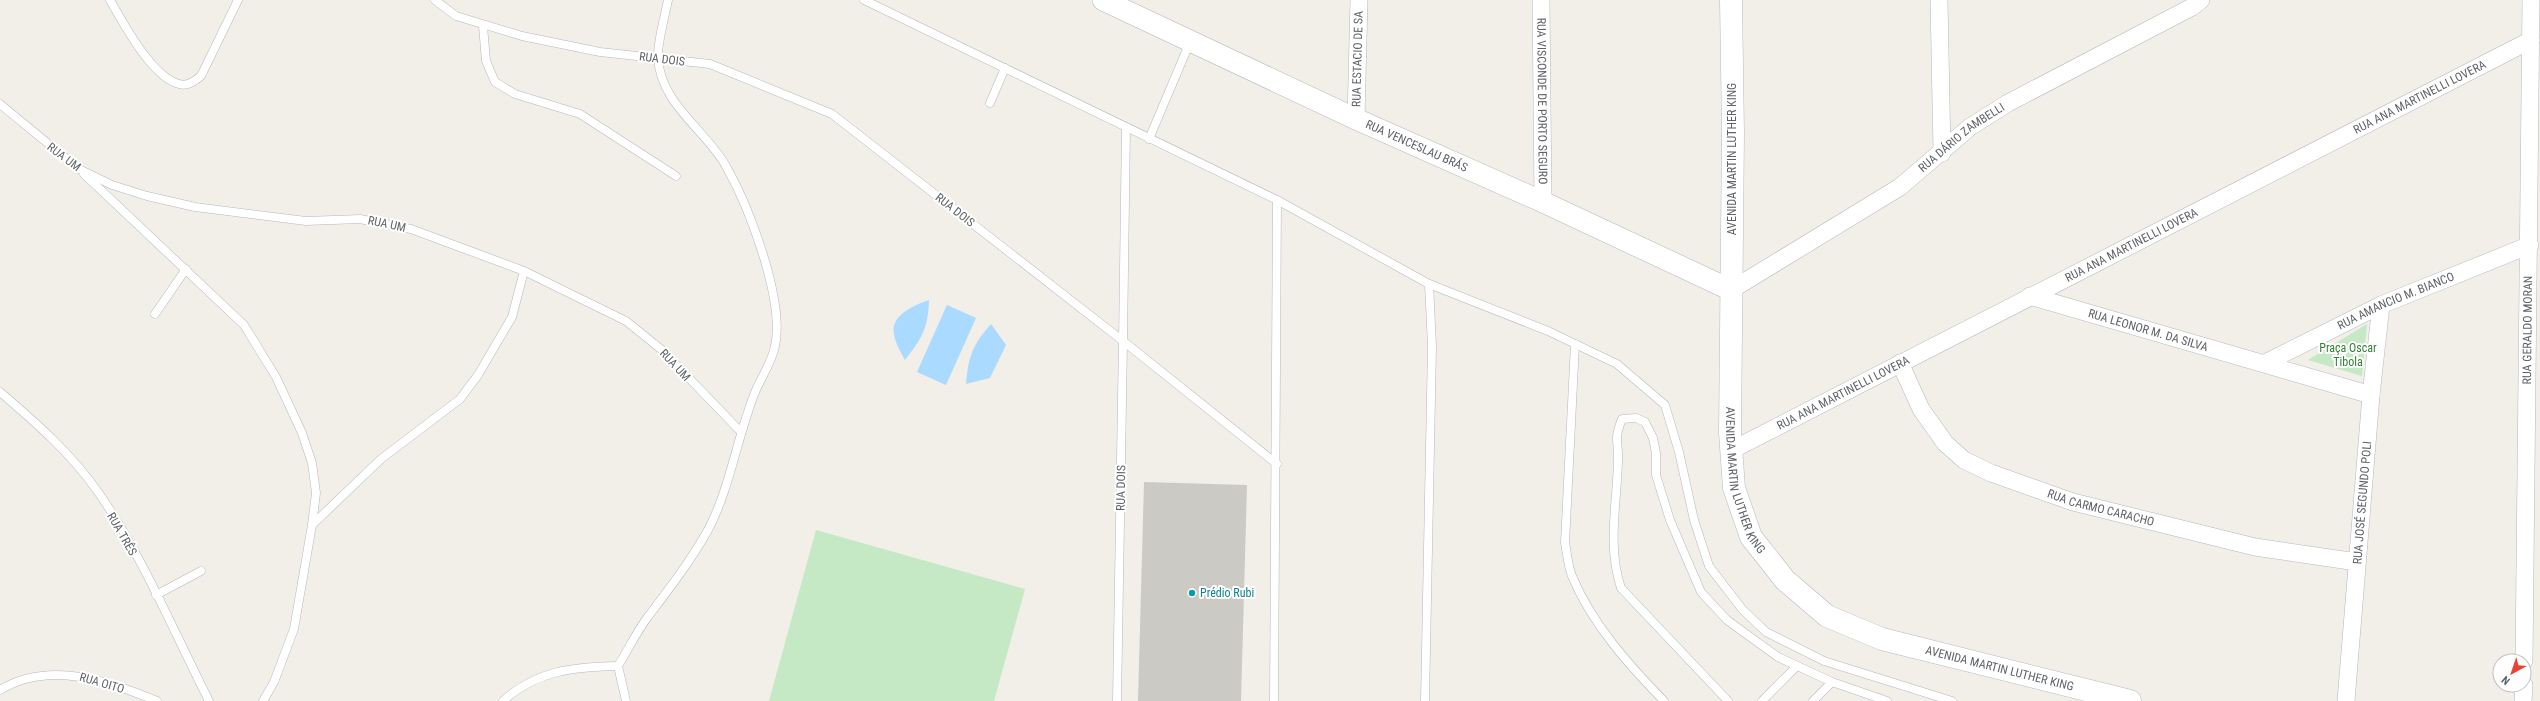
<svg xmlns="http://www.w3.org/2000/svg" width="2540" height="701" viewBox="0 0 2540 701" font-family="'Roboto Condensed',sans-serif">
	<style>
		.green { fill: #c5e8c5 }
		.water { fill: #aadaff }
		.building { fill: #cccac5 }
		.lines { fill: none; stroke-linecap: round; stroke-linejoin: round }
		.service-casing { stroke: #b5b8bc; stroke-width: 9 }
		.minor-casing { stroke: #b5b8bc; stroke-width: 18 }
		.tertiary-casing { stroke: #b5b8bc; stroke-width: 22 }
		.secondary-casing { stroke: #b6babf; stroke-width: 23 }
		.service { stroke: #fff; stroke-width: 8 }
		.minor { stroke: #fff; stroke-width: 17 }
		.tertiary { stroke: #fff; stroke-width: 21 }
		.secondary { stroke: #fff; stroke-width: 22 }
		.culture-dot { fill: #0f9aa8; stroke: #fff; stroke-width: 1.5 }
		.labels { text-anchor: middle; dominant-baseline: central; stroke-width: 4; stroke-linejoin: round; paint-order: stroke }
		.street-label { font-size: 12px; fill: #5f6368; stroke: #fff }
		.park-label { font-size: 12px; fill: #348238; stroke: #fff }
		.culture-label { font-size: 12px; fill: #0d838f; stroke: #fff; text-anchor: start }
	</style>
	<rect width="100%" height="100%" fill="#f1efe8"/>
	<g class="green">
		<path d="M2367,324L2362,376L2308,360Z"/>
		<path d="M816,530L1025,589L994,701H769Z"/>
	</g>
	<g class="water">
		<path d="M929,300C928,329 922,338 905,360C901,352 895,343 894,334C890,315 915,305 929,300Z"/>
		<path d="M947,305L976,318L946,385L917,372Z"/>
		<path d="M991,324L1006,345L990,378L966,384C968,357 973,344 991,324Z"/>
	</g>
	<path class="building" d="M1144,482L1247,485L1241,701H1138Z"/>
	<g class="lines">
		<defs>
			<g id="service">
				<path d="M110,0C123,23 152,77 179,84C187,87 195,81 201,76L238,0"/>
				<path d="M435,0L456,16L522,36L600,52L710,64L832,114L1123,341L1117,701"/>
				<path d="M864,0L1277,200L1429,284L1432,346L1425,701"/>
				<path d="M483,26L486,61L495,82L515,94L580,114L676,176"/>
				<path d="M990,103L1005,68"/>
				<path d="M0,104L79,169L112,185L147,196L195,207L306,221L360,219L411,229L524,271L626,321L662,350L741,432"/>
				<path d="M1126,127L1123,341L1277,464"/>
				<path d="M1149,139L1190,42"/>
				<path d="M84,174L244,325L276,377L302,433L312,463L316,493L312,525L294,629L274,682L263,701"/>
				<path d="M1429,284L1548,331L1617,364L1665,405L1679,452L1694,520L1709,566L1742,609L1766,632L1824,661L1952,701"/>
				<path d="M155,314L186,269"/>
				<path d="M1575,344L1565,543C1567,553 1568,566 1572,576C1592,624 1628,664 1664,701"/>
				<path d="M0,392C35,422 71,453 98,492C141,553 175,634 209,701"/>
				<path d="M312,525L381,459L460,399L478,375L512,317L524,271"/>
				<path d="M156,595L201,571"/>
				<path d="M0,690C50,660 107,681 157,701"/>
				<path d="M503,701C537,670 574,667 618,666"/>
				<path d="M626,701L618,666C628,650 636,633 647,618C669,589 690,562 708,530C726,496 734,455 746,418C749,409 752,399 756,390C762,376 772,362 775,346C785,300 749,207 726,166C705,129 661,105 658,58C657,44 665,15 668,0"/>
				<path d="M1274,701L1277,200"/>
				<path d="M1728,701L1621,588C1607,546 1617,504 1618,461C1619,441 1613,441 1622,419L1636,418L1645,422L1653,438L1656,453V475L1670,520L1701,592L1727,620L1778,657L1832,682"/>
				<path d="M1762,701L1797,666"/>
				<path d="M1813,701L1832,682L1887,701"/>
			</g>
			<g id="minor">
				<path id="s1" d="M1541,0L1543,202"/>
				<path d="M1939,0L1942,153"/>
				<path id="s2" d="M1356,119L1359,0"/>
				<path id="s3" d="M1731,290L1900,187L1970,127L2008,103L2192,7L2201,0"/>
				<path id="s4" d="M2030,296L2371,395"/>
				<path id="s5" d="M1900,363L1921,409L1945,443L1964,460L1991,473L2073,502L2255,547L2357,562"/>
				<path id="s6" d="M2265,363L2381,305L2530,245"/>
				<path id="s7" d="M1732,450L2531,40"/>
				<path id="s8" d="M2524,661L2531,0"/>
				<path id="s9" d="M2346,701L2371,395L2381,305"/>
				<path d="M2523,701L2524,685"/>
			</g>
			<g id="tertiary">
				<path id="s10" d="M1103,0L1356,119L1543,202L1731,290"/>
			</g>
			<g id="secondary">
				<path id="s11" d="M1731,0L1733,133L1730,433L1734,488L1751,537L1785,580L1827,616L1882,639L2130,701"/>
			</g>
		</defs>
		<use href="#service" class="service-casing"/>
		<use href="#minor" class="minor-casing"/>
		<use href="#tertiary" class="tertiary-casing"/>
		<use href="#secondary" class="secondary-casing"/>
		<use href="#service" class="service"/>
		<use href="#minor" class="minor"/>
		<use href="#tertiary" class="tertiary"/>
		<use href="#secondary" class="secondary"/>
	</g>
	<circle class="culture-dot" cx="1192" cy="593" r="4"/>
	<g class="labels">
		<g class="street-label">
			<text transform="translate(662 59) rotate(7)">RUA DOIS</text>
			<text stroke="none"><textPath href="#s2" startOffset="60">RUA ESTACIO DE SA</textPath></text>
			<text stroke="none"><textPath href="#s7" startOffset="773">RUA ANA MARTINELLI LOVERA</textPath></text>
			<text stroke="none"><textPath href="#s1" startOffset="101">RUA VISCONDE DE PORTO SEGURO</textPath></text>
			<text stroke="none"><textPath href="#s3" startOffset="277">RUA DÁRIO ZAMBELLI</textPath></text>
			<text stroke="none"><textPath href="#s10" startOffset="346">RUA VENCESLAU BRÁS</textPath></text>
			<text transform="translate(64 157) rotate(37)">RUA UM</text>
			<text transform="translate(1732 159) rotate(-90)">AVENIDA MARTIN LUTHER KING</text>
			<text transform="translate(955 210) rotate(38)">RUA DOIS</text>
			<text transform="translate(387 224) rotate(12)">RUA UM</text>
			<text stroke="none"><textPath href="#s7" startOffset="449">RUA ANA MARTINELLI LOVERA</textPath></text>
			<text stroke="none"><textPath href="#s6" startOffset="145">RUA AMANCIO M. BIANCO</textPath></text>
			<text stroke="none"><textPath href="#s4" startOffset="123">RUA LEONOR M. DA SILVA</textPath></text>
			<text stroke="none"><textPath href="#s8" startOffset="331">RUA GERALDO MORAN</textPath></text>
			<text transform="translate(675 365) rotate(47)">RUA UM</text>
			<text stroke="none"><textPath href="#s7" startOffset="125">RUA ANA MARTINELLI LOVERA</textPath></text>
			<text stroke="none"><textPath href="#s11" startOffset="483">AVENIDA MARTIN LUTHER KING</textPath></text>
			<text transform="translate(1121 488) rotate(-89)">RUA DOIS</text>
			<text stroke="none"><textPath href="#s9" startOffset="199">RUA JOSÉ SEGUNDO POLI</textPath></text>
			<text stroke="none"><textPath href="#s5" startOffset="263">RUA CARMO CARACHO</textPath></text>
			<text transform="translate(122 534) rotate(60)">RUA TRÊS</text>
			<text stroke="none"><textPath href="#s11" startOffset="831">AVENIDA MARTIN LUTHER KING</textPath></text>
			<text transform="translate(102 683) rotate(16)">RUA OITO</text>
		</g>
		<g class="park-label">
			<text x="2348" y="348">Praça Oscar<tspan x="2348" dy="14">Tibola</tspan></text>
		</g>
		<g class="culture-label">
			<text x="1200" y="593">Prédio Rubi</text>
		</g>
	</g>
	<g transform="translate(2512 673) rotate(220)"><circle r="19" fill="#ffffff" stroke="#bfc1c3"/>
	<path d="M0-3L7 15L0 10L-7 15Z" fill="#ea4335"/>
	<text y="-6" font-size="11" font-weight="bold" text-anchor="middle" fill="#5f6368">N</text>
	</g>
</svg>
